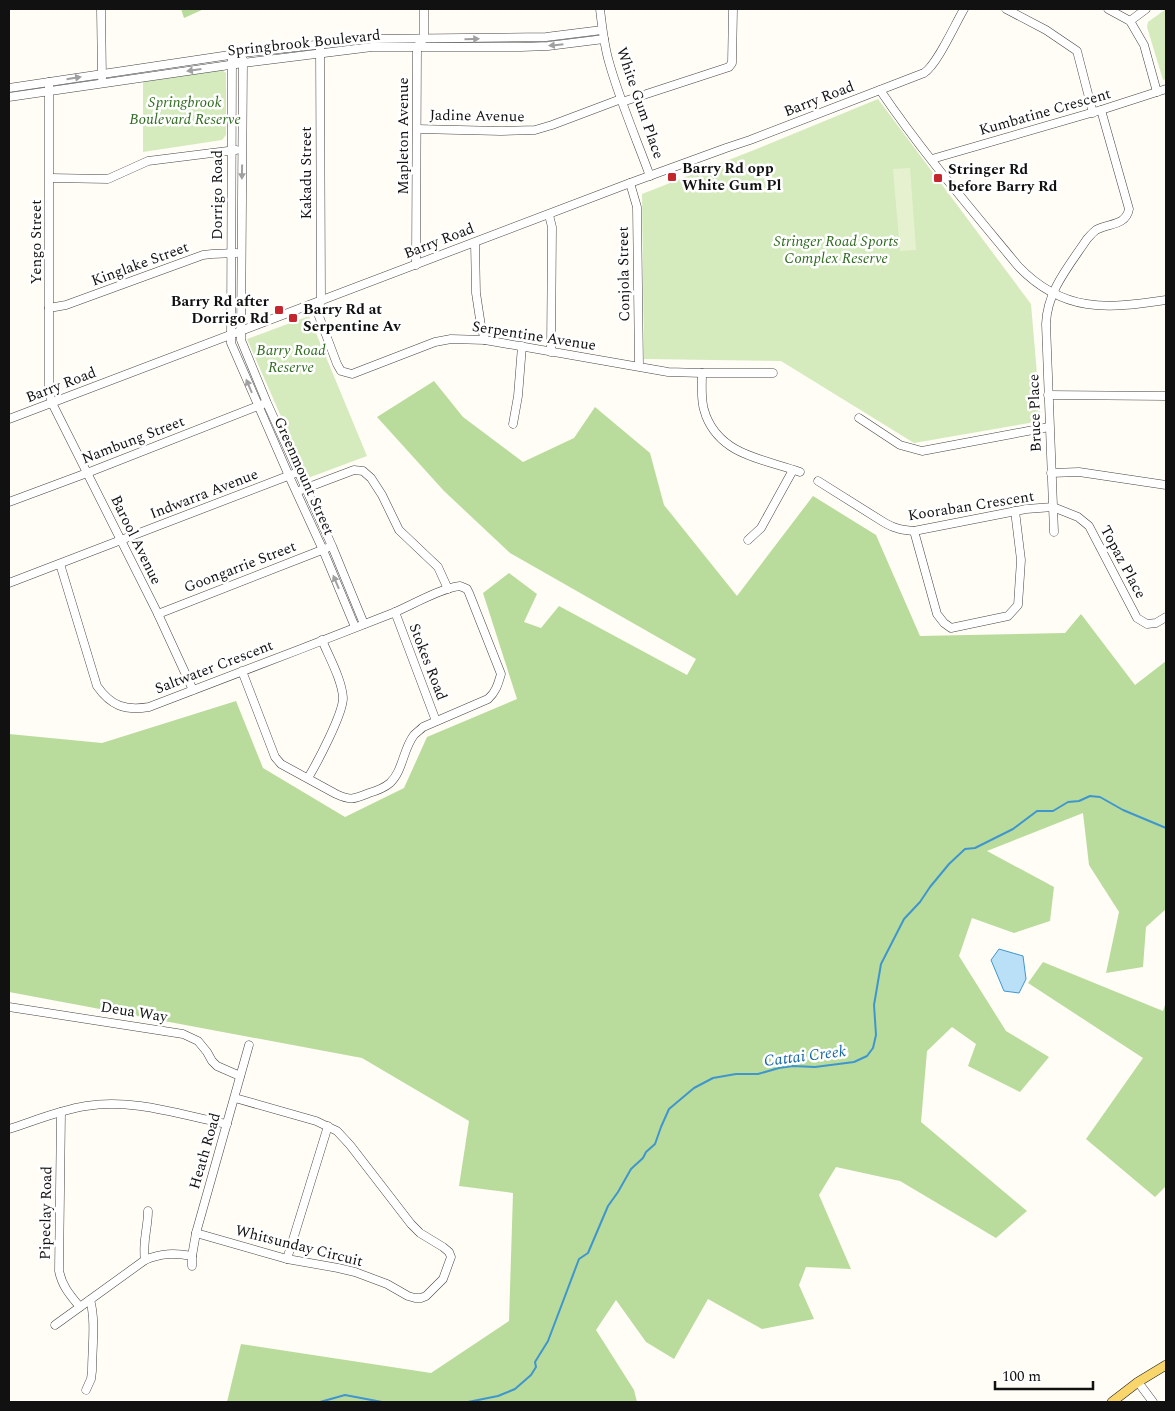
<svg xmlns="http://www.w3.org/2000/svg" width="1175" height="1411" viewBox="0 0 1175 1411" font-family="Spectral,serif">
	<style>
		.green { fill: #d5ebbd }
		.forest { fill: #b9dc9c }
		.pitch { fill: #e6f2cf }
		.water { fill: #b9e0f7; stroke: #3f96cf }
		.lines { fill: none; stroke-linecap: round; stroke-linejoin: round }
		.stream { stroke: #3f96cf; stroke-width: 2 }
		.minor-casing { stroke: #444; stroke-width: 9 }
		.major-casing { stroke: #222; stroke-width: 10 }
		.minor { stroke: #fff; stroke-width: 8 }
		.major { stroke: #f9d66b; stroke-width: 9 }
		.oneway { fill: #a0a0a0 }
		.poi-dot { fill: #c4262e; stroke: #fff; stroke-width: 2 }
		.labels { text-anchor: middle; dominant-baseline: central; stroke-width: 5; stroke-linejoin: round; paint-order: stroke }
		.street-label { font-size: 15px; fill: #111; stroke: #fff }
		.park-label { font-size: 15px; font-style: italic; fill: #2f6b1f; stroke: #fff }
		.poi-label { font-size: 15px; font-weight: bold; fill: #111; stroke: #fff; text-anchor: start }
		.water-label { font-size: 16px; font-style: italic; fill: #1768a6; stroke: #fff }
	</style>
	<rect width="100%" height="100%" fill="#fffdf5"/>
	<g class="green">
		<path d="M1166,9V79L1163,80L1147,27L1148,22Z"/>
		<path d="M222,70L226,73V135L222,140L143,152V82Z"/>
		<path d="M878,99L1031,304L1041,421L914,443L781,361L644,359L642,194L754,150Z"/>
		<path d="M309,316L367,456L308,478L247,339Z"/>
	</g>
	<g class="forest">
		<path d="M181,9H204L184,18Z"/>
		<path d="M434,381L463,417L523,462L574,438L595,407L650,453L664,505L737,596L813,496L876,535L920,636L1065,633L1081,614L1135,685L1166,661V909L1146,927L1143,967L1106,973L1119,912L1089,865L1083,813L987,851L1054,887L1050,921L1014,933L972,918L959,956L1006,1031L1049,1057L1020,1092L968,1066L976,1044L952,1027L927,1051L921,1122L1027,1211L996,1238L900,1181L836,1167L819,1195L851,1269L806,1267L799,1285L814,1319L762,1329L708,1299L674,1359L646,1342L616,1300L596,1330L634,1390L637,1402H227L241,1344L431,1373L509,1321L513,1193L459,1186L469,1121L362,1058L9,992V734L102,743L236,701L263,768L345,817L404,788L427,737L517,699L483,593L509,573L537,594L524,622L541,628L559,606L687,675L696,659L510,553L444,491L377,417Z"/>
		<path d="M1043,962L1163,1011L1166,1002V1186L1155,1197L1086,1139L1143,1058L1028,983Z"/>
	</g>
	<path class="pitch" d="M910,168L916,250L900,251L893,169Z"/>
	<path class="water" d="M999,949L1023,956L1026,979L1019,993L1004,991L991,960Z"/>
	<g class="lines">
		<g class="stream">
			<path d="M320,1402L345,1395L382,1402"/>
			<path d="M468,1402L498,1396L515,1389L531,1375L536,1367L535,1362L548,1341L579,1259L588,1253L608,1206L618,1192L631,1169L643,1158L646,1152L655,1144L661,1127L669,1109L694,1088L713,1078L736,1074H758L779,1068L793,1066L815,1067L854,1062L867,1056L873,1048L876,1035L874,1005L881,964L904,919L920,902L930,887L949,864L965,849L975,848L1013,829L1037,811H1053L1068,802L1079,801L1090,796L1100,797L1123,810L1166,828"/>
		</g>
		<defs>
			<g id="minor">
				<path d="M101,9L102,78"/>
				<path d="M600,9C602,27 604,45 609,62C620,101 636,138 650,176"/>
				<path d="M1006,9L1046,30L1077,51L1093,113"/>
				<path d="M1108,9L1130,21L1144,45L1157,92"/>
				<path d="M1130,21L1146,9"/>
				<path d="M320,44L321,301L317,311L337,364L341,371L352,374L435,342L451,339L485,340L668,372L702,373H773"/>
				<path d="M232,55L231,343L289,476L323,550L355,627"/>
				<path d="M243,60L241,340L267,403L332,546L364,624"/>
				<path d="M49,82V390L52,403L158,614L193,690"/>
				<path d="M9,88L243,53L369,39L546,37L602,30"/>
				<path d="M880,90C922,152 971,209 1018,266C1063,313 1107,309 1166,300"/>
				<path d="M9,97L243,63L372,47H521L548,46L604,39"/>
				<path d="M622,102L729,67L732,63L733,9"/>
				<path d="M417,129L501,131L535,130L552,125L621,99"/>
				<path d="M932,159L1101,110L1166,89"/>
				<path d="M50,178L108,179L148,161L236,150"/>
				<path d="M630,183L637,207L639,366"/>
				<path d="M549,215L552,227L551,352"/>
				<path d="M475,243L476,293L481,326L485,340"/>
				<path d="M416,265L417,47L424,38V9"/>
				<path d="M49,308L66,305L203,255L212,254L236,253"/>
				<path d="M702,373C702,383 701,394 703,405C703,408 705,412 706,416C722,456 764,459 800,472"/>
				<path d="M1048,395L1166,396"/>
				<path d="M859,418L900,445L922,451L1049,427"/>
				<path d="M9,419L630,183L726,148L750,140L924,73C937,65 955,24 964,9"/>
				<path d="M513,424L518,396L522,346"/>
				<path d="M1051,473L1079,472L1166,485"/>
				<path d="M818,481L885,523C895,529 903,530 914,531L1026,509L1053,507L1078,517L1089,526L1137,618L1147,624L1156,623L1166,617"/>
				<path d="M301,490L354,470L363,471L371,478L382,495L399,530L438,567L448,589"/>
				<path d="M9,502L87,473L263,404"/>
				<path d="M914,531L937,614L944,623L951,628L1008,616L1018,605L1021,560L1015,511"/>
				<path d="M1054,532L1046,324C1047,291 1069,266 1087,239C1090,236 1092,233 1096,230C1108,223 1126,226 1129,209L1101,110"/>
				<path d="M748,540L761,528L793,470"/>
				<path d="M60,564L97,686C111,706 125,711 149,707C230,676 312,645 393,613C412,605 441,588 460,586L467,589L469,593L501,674C498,684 496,692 488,699L423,727C420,730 417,732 414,735C403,749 403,771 390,783C384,788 376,791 369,793C354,799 351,801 336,794L281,764L275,757L242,671"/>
				<path d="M9,583L293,474"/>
				<path d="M395,612L436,721"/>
				<path d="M158,614L327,548"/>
				<path d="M308,778C317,763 343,714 343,698C342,680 329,657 322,640"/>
				<path d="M9,1007L183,1034L198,1041L207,1052L212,1061L217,1066L240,1076"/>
				<path d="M61,1112L59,1271C62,1286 70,1295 80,1307"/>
				<path d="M9,1129C34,1121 60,1110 86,1106C133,1098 181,1115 227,1124"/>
				<path d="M196,1233L287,1259L338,1268L355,1272L387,1284L408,1296L415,1298H421L426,1296L443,1279L451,1257L449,1252L443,1247L420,1233L411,1224L350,1145L337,1131L316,1121L235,1098"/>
				<path d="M287,1259L328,1126"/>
				<path d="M145,1260C142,1243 148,1228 148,1211"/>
				<path d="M192,1266V1256L196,1233L249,1045"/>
				<path d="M55,1325L145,1260C161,1253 175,1253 192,1256"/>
				<path d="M1138,1382L1153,1402"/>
				<path d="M86,1390L91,1379L92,1371C92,1350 96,1319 90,1300"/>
			</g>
			<path id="major" d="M1112,1402L1138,1382L1166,1365"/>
		</defs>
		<use href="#minor" class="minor-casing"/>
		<use href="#major" class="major-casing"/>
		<use href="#minor" class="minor"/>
		<use href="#major" class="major"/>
	</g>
	<defs><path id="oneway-solid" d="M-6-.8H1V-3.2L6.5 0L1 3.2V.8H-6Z" transform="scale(1.25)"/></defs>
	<g class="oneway">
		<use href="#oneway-solid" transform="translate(472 39) rotate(-1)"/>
		<use href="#oneway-solid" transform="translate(556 45) rotate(174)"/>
		<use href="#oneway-solid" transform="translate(194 70) rotate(172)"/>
		<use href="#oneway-solid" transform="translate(74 78) rotate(-9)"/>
		<use href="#oneway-solid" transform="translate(242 172) rotate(91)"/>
		<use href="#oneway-solid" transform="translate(249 386) rotate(-113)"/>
		<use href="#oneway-solid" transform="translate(336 582) rotate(-113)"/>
	</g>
	<g class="poi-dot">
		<rect x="667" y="172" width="10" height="10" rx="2.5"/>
		<rect x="933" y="173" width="10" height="10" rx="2.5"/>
		<rect x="274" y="305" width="10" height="10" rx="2.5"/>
		<rect x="288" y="313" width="10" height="10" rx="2.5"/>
	</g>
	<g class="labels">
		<g class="street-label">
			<text transform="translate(304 43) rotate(-6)">Springbrook Boulevard</text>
			<text transform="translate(819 99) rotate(-21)">Barry Road</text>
			<text transform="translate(640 103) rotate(71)">White Gum Place</text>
			<text transform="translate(1045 112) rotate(-16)">Kumbatine Crescent</text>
			<text transform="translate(477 116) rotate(1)">Jadine Avenue</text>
			<text transform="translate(403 136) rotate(-90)">Mapleton Avenue</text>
			<text transform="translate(306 173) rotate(-90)">Kakadu Street</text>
			<text transform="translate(217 195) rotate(-90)">Dorrigo Road</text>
			<text transform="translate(439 241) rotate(-21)">Barry Road</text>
			<text transform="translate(36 242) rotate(-90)">Yengo Street</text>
			<text transform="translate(140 264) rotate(-20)">Kinglake Street</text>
			<text transform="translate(624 274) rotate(-91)">Conjola Street</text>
			<text transform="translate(534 336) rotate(9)">Serpentine Avenue</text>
			<text transform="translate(61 385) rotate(-21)">Barry Road</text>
			<text transform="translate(1035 413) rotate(-92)">Bruce Place</text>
			<text transform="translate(133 440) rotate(-21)">Nambung Street</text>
			<text transform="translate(304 476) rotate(66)">Greenmount Street</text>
			<text transform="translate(204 494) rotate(-21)">Indwarra Avenue</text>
			<text transform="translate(971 506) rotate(-9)">Kooraban Crescent</text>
			<text transform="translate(136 540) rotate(64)">Barool Avenue</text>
			<text transform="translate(1123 562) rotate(62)">Topaz Place</text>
			<text transform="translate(240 567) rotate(-21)">Goongarrie Street</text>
			<text transform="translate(428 662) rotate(69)">Stokes Road</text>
			<text transform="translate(214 667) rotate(-21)">Saltwater Crescent</text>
			<text transform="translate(134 1012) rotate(9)">Deua Way</text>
			<text transform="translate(205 1151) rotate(-74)">Heath Road</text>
			<text transform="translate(46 1213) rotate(-89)">Pipeclay Road</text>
			<text transform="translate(299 1246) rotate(14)">Whitsunday Circuit</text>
		</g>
		<g class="park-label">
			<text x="185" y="102">Springbrook<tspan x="185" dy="17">Boulevard Reserve</tspan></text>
			<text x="836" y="241">Stringer Road Sports<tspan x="836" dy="17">Complex Reserve</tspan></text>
			<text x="291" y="350">Barry Road<tspan x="291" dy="17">Reserve</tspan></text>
		</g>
		<g class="poi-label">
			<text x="682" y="168">Barry Rd opp<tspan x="682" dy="17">White Gum Pl</tspan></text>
			<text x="948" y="169">Stringer Rd<tspan x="948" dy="17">before Barry Rd</tspan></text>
			<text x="269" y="301" text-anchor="end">Barry Rd after<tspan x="269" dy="17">Dorrigo Rd</tspan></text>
			<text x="303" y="309">Barry Rd at<tspan x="303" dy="17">Serpentine Av</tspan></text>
		</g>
		<g class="water-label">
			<text transform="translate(805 1056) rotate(-7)">Cattai Creek</text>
		</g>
	</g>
	<rect width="1175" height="1411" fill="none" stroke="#111111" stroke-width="20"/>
	<path d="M995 1381v8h98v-8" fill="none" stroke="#111111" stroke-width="2.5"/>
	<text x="1002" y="1381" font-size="15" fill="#111111" stroke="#ffffff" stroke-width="4" paint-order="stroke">100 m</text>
</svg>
